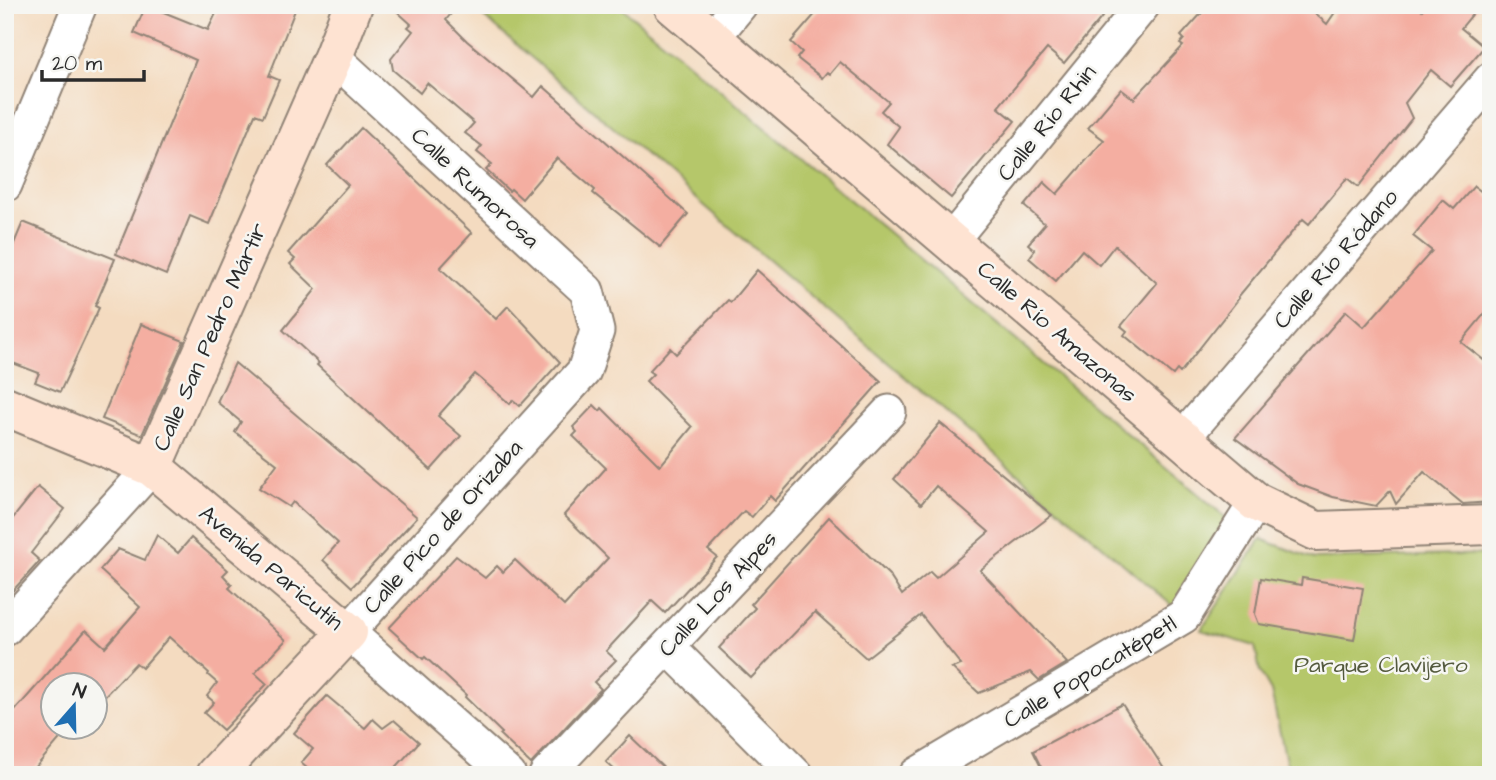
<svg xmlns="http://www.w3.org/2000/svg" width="1496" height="780" viewBox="0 0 1496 780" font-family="'Architects Daughter',sans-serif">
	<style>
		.green { fill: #b5c76a; stroke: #70794a; stroke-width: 2 }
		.building { fill: #f4aea1 }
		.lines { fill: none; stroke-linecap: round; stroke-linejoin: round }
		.street-casing { stroke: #908376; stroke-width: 37 }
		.secondary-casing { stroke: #908376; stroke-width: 42 }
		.street { stroke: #fff; stroke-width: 33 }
		.secondary { stroke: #fee3d2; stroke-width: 38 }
		.labels { text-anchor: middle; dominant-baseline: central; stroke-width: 5; stroke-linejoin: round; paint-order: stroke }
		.street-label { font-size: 23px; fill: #2b2b2b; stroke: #f6f6f2 }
		.park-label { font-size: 23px; fill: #545a3e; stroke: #f6f6f2 }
	</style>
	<rect width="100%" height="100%" fill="#f6f6f2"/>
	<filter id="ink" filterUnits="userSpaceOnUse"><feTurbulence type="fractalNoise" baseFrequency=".0143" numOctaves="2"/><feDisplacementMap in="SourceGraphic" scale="14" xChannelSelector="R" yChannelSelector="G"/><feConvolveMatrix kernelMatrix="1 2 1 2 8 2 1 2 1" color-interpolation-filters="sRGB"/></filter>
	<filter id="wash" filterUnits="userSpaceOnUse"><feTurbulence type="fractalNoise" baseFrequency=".00686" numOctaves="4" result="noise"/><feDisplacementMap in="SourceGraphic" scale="28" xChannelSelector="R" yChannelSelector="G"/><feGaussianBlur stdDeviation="1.57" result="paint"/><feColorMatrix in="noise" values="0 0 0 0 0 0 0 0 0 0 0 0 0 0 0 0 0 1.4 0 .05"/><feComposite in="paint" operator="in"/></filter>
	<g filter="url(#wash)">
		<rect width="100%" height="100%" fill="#f4dbc0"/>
		<g class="green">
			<path d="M470,5H619L1229,520L1176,609Z"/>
			<path d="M1261,539L1314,559L1491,554V775H1289L1271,691L1260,672L1255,646L1201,630Z"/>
		</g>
		<g id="blocks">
			<g class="building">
				<path d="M146,5L208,30L220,5H297L269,76L279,80L263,117L255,114L209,224L190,216L166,275L116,254L196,60L134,33Z"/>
				<path d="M390,5H458L446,20L467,41L534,97L543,86L688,214L660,247L593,193L595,190L557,158L522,199L511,189L509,191L486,170L492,164L477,152L482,146L465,133L474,123L427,83L420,93L393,70L391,59L413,31L408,27L411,24Z"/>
				<path d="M823,5H1112L1064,63L1047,49L998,107L1015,121L951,198L887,144L899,127L881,111L889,102L840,62L830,74L827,72L822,78L797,58L802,52L791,42Z"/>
				<path d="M1209,5H1305L1327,24L1340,5H1415L1422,10L1426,5H1480L1461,28L1484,47L1450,86L1431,70L1405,103L1412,118L1358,187L1347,178L1309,224L1303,219L1238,297L1239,298L1180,373L1177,370L1173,375L1124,335L1127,331L1121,326L1157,283L1115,245L1099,265L1082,250L1056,281L1029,258L1035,250L1028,244L1045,224L1024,206L1044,182L1057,194L1104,140L1088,128L1121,89L1134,99L1183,46L1180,44L1184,39L1181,36Z"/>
				<path d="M361,128L472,233L440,268L496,319L508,306L560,362L520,406L513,400L510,404L475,374L438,416L461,436L431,470L317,365L319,363L283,330L316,289L290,264L295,259L288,253L348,185L327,165Z"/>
				<path d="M1474,186L1491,199V306L1461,342L1491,366V502L1463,504L1424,472L1396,504L1390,491L1376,506L1333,497L1298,484L1235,438L1346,311L1364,327L1432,251L1413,236L1443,200L1454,209Z"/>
				<path d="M23,222L115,259L95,306L99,308L60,392L35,382L39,373L5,360V265Z"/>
				<path d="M757,270L881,381L775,501L770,496L752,517L744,511L708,550L717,557L665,613L652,601L606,651L616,660L594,682L601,689L531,764L500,735L502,733L465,697L466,695L425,657L423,659L389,628L456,556L485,578L497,566L503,572L515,560L564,606L608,558L564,515L606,468L573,436L577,432L573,427L594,405L600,411L602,408L660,466L692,427L646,381L653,374L649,371L670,348L676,354L728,300L731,302Z"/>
				<path d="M141,324L184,341L142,435L102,419Z"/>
				<path d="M235,363L417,517L352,587L323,560L338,543L293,502L289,507L259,488L277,464L235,432L241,422L217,402Z"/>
				<path d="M940,423L1052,515L980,570L1067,663L1039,680L1031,672L979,693L952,668L961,665L921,615L866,658L815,612L751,678L719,648L755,608L751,604L829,517L889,575L902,595L930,572L936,578L989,532L936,486L921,504L894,479Z"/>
				<path d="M38,487L65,509L31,553L40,561L5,599V528Z"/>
				<path d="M157,535L178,553L191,538L228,570L223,575L232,585L229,588L286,640L255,673L267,684L223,730L204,713L214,702L207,696L217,683L208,675L209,673L169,637L142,668L136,663L94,707V685H52V727H70L29,775H5V722L86,630L105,647L140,607L100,570L118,549L145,560Z"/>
				<path d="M1261,578L1301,585L1302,578L1363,588L1354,640L1259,624L1255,614Z"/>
				<path d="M327,696L365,728L373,719L383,728L394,720L419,742L389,775H315L301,763L313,749L294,733Z"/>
				<path d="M1122,704L1168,775H1045L1033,751Z"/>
				<path d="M630,736L671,775H620L606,762Z"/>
			</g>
		</g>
	</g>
	<g filter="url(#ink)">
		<use href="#blocks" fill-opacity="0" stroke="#908376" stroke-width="2"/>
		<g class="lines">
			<defs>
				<g id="street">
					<path d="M712,39L740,5"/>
					<path d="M333,57L587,291L597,331L584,371L348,632L509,775"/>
					<path d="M5,185L80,5"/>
					<path d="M951,241L1143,5"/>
					<path d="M1182,439L1491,79"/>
					<path d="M5,629L152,467"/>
					<path d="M669,648L796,775"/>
					<path d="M546,775L889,412"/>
					<path d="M916,775L1184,616L1256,502"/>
				</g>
				<g id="secondary">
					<path d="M673,5L1256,502L1316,531L1491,525"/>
					<path d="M5,406L152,467L348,632L215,775"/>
					<path d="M152,467L333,57L353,5"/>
				</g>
			</defs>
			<use href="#street" class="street-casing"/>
			<use href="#secondary" class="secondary-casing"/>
			<use href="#street" class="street"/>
			<use href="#secondary" class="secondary"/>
		</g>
	</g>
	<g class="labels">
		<g class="street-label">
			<text transform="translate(1047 123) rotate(-51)">Calle Río Rhin</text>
			<text transform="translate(475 188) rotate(43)">Calle Rumorosa</text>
			<text transform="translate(1336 259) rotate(-49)">Calle Río Ródano</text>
			<text transform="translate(1057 332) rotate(41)">Calle Río Amazonas</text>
			<text transform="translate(210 337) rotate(-66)">Calle San Pedro Mártir</text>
			<text transform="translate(443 527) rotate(-48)">Calle Pico de Orizaba</text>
			<text transform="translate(271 568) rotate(40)">Avenida Paricutín</text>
			<text transform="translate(718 594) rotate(-47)">Calle Los Alpes</text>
			<text transform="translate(1090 672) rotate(-31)">Calle Popocatépetl</text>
		</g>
		<g class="park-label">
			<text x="1381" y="665">Parque Clavijero</text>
		</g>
	</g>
	<rect width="1496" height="780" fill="none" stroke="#f6f6f2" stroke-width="28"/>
	<g transform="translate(74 706) rotate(20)"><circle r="33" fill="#f6f6f2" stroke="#a5a5a2" stroke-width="2"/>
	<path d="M0-5L12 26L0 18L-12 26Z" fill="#1f6fb2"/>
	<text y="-10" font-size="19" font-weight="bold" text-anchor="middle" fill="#2b2b2b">N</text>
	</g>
	<path d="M42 70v10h102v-10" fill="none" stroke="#2b2b2b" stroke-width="3.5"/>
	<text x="52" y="70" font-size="21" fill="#2b2b2b" stroke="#f6f6f2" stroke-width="5" paint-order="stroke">20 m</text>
</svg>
